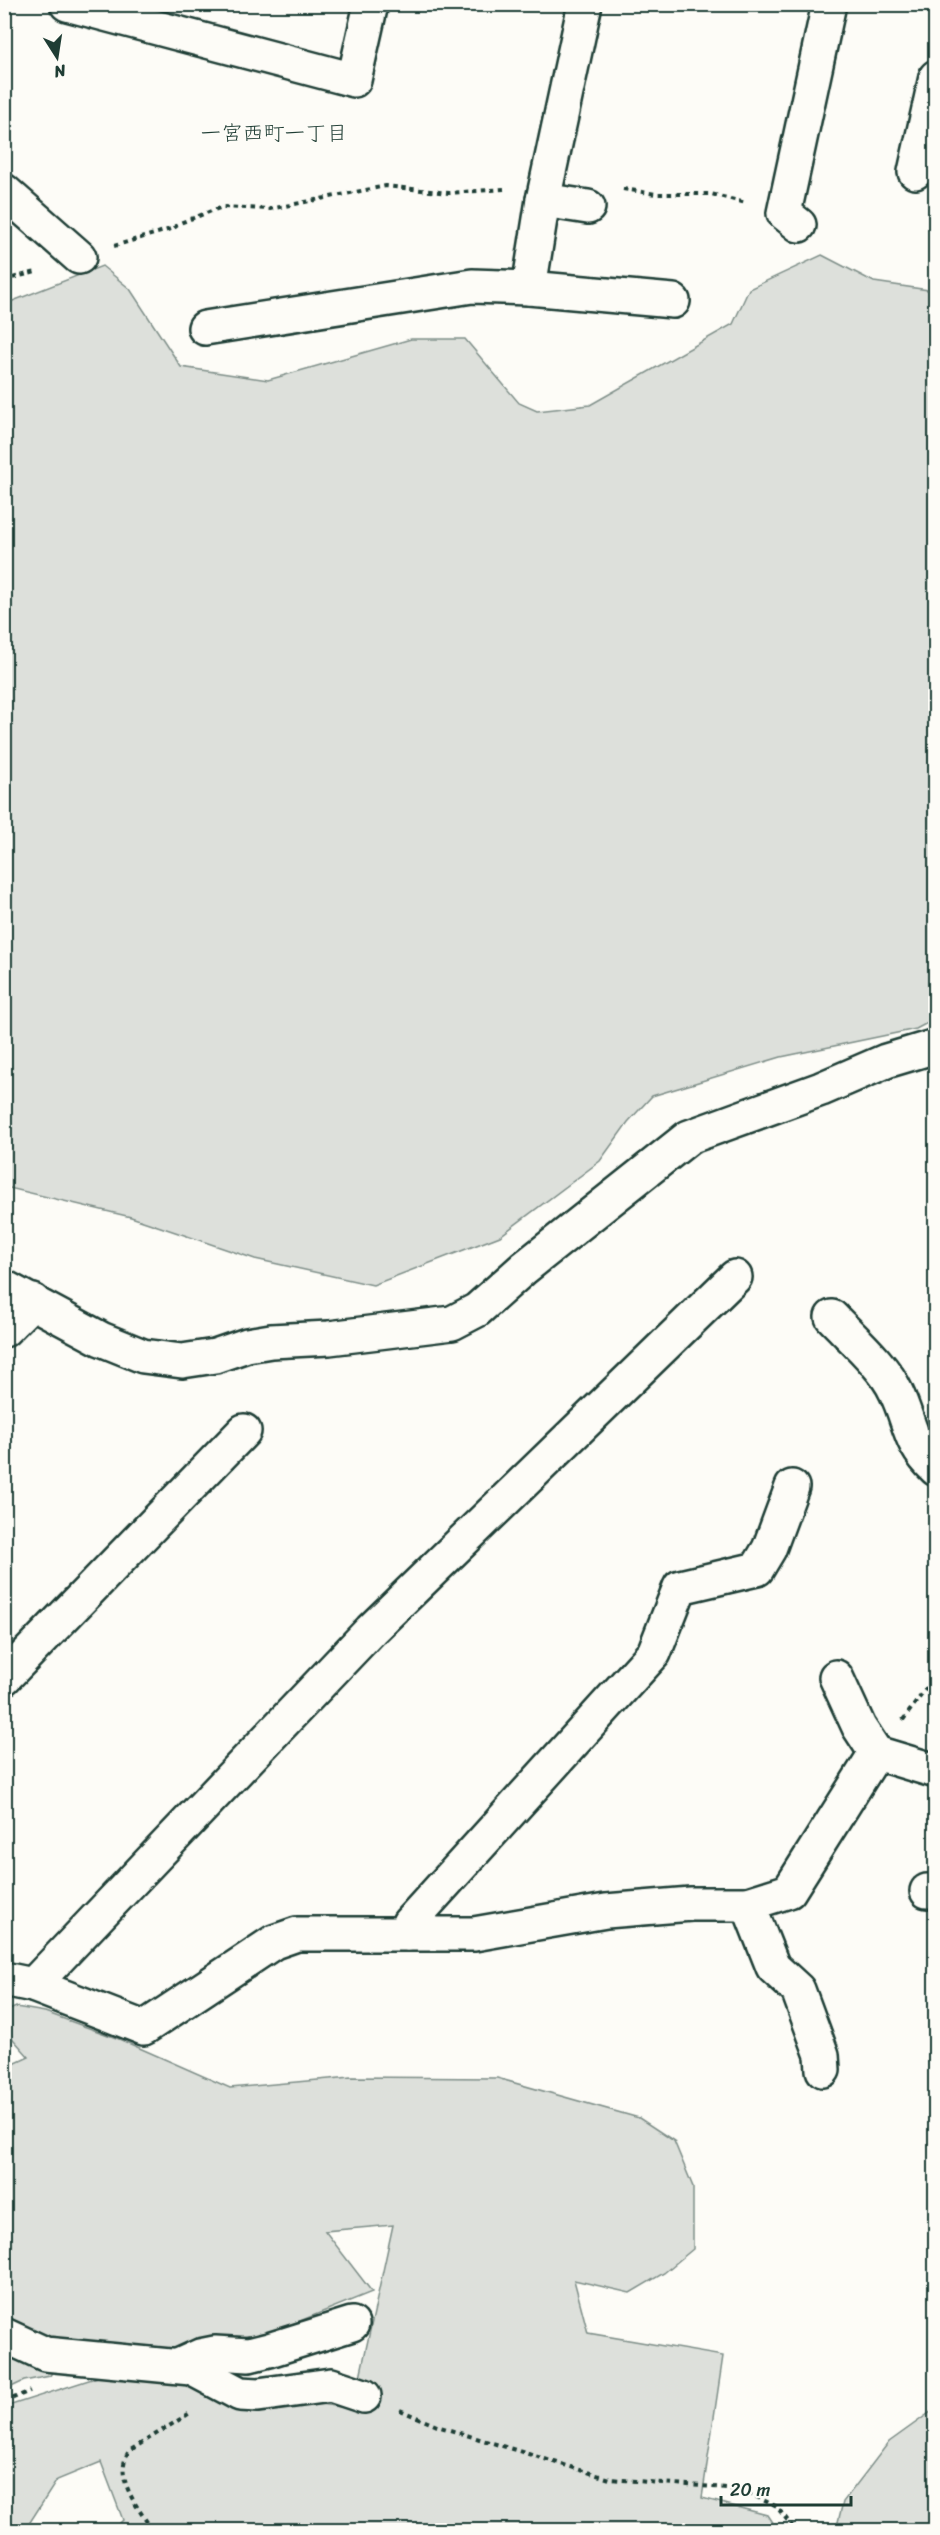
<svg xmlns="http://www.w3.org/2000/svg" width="940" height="2535" viewBox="0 0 940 2535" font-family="Sriracha,'Klee One',sans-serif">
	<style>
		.green { fill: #dde0db; stroke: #7e8e88; stroke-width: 1.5 }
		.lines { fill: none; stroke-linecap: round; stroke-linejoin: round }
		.street-casing { stroke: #1f3d34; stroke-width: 38 }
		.path { stroke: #1f3d34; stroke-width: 4; stroke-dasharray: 4.5 4.5; stroke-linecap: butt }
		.street { stroke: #fdfcf7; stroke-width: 33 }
		.labels { text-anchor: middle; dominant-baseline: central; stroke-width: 6; stroke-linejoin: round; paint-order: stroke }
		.neighbourhood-label { font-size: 21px; fill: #1f3d34; stroke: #fdfcf7 }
	</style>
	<rect width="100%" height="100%" fill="#fdfcf7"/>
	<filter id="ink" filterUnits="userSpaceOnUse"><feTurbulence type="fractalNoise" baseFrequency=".0167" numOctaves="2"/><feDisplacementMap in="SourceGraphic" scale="12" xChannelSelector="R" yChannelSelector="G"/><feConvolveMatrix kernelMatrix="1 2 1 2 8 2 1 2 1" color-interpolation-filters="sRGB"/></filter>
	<g filter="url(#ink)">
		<g class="green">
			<path d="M822,255L874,282L935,291V1019L916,1029L781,1057L652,1096L628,1122L600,1161L500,1236L373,1285L255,1259L131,1217L5,1187V304L102,266L130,289L181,367L268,380L411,339H465L519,403L537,411L590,405L733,324L749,289Z"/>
			<path d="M16,2007L45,2012L119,2039L230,2088L351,2077L497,2078L639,2118L674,2141L693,2187V2249L664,2273L630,2293L574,2280L588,2333L723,2356L702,2498L767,2515L777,2530H113L123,2520L101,2462L57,2480L25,2530H5V2407L126,2368L201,2387L246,2411L309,2402L353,2409L393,2225L325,2231L372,2292L275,2331L158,2352L30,2334L5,2319V2068L29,2057L5,2030V2012Z"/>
			<path d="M9,2356L35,2366L53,2370L50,2376L24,2381L5,2390V2357Z"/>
			<path d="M935,2409V2530H836L843,2502L889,2442Z"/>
		</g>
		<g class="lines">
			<defs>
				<g id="street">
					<path d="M67,4L354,80L371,4"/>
					<path d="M915,172L936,77"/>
					<path d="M4,191L79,257"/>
					<path d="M543,200L588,207"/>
					<path d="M799,225L784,213L829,4"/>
					<path d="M529,288L543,200L585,4"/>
					<path d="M205,328L472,286L529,288L673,301"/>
					<path d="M4,1287L101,1339L143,1356L182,1361L215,1356L247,1345L271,1341L329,1338L452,1323L477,1310L524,1268L689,1137L821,1089L886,1061L936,1046"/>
					<path d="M832,1317C851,1337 885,1367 896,1392C911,1423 908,1443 936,1469"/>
					<path d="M4,1330L33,1301"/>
					<path d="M836,1677L859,1727L876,1753"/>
					<path d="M4,1678L244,1431"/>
					<path d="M927,1891H936"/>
					<path d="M748,1904L773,1967L798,1990L822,2055L823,2070"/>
					<path d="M408,1934L409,1923L654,1653L680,1587L757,1569L769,1549L792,1487"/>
					<path d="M4,1979L33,1985L144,2028L274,1942L297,1934H474L606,1911L691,1904H748L789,1891L876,1753L936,1771"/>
					<path d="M33,1985L371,1630L735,1277"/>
					<path d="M4,2335L45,2354L191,2368L240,2394L258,2395L331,2385L364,2396"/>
					<path d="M178,2366L200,2356L215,2353L249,2355L269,2350L352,2324"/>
				</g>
			</defs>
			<use href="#street" class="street-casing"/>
			<g class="path">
				<path d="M623,189L656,194H711L746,203"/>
				<path d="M114,246L174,228L180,223L222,207L270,209L386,186L449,193L504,189"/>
				<path d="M4,280L36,272"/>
				<path d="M903,1720L936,1675"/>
				<path d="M4,2402L30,2391"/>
				<path d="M400,2410L437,2426L610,2479L727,2488L755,2496L777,2507L795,2530"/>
				<path d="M152,2530C139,2508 112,2478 129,2451L190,2413"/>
			</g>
			<use href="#street" class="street"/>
		</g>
	</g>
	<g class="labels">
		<g class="neighbourhood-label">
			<text x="274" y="133">一宮西町一丁目</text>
		</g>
	</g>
	<rect width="940" height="2535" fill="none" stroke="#fdfcf7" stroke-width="24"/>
	<rect x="12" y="12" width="916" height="2511" fill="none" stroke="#1f3d34" stroke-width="2" filter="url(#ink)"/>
	<g transform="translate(57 57) rotate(168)" stroke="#fdfcf7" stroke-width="4.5" paint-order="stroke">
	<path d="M0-4.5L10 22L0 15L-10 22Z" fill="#1f3d34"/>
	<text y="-9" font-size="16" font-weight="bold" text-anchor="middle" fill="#1f3d34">N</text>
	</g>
	<path d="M721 2496v9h130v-9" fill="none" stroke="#1f3d34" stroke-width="3"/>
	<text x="730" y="2496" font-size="18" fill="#1f3d34" stroke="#fdfcf7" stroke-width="4.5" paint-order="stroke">20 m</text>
</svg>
